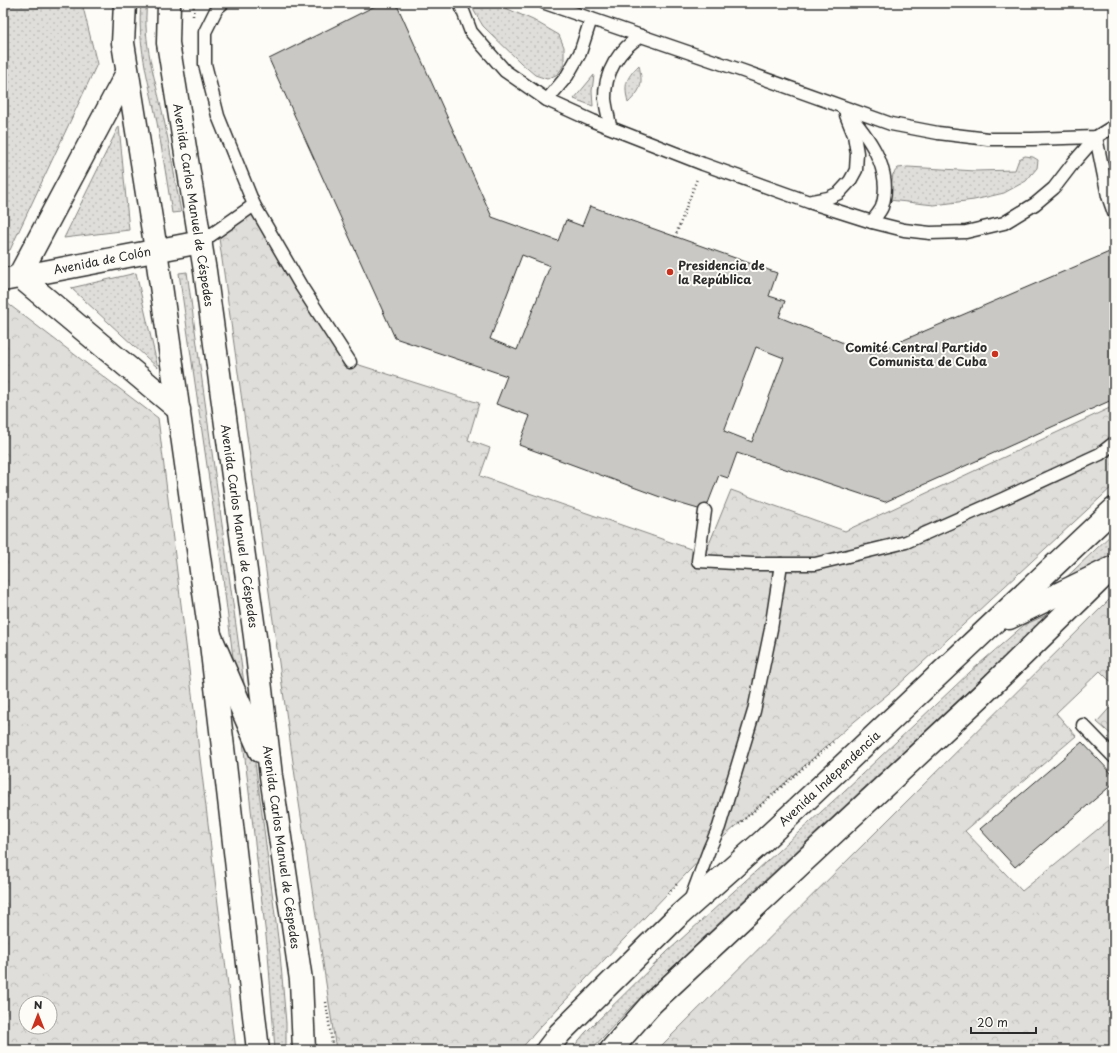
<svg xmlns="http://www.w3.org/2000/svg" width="1117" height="1053" viewBox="0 0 1117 1053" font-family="'Playpen Sans',sans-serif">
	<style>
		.grass { fill: url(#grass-dots); stroke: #858482 }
		.forest { fill: url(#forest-crowns); stroke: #858482; fill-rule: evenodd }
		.building { fill: #c9c8c4; stroke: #2b2b2b; fill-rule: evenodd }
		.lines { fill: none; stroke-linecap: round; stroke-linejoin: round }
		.service-casing { stroke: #2b2b2b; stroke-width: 15 }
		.secondary-casing { stroke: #2b2b2b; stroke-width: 25 }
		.primary-casing { stroke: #2b2b2b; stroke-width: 25 }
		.trunk-casing { stroke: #2b2b2b; stroke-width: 25 }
		.path { stroke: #2b2b2b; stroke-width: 2.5; stroke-dasharray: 1 3; stroke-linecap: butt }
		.service { stroke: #fdfcf7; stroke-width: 12 }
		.secondary { stroke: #fdfcf7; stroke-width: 22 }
		.primary { stroke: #fdfcf7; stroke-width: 22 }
		.trunk { stroke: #fdfcf7; stroke-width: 22 }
		.poi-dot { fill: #c8321e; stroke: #fdfcf7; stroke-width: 1.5 }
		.labels { text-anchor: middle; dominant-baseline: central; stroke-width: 4; stroke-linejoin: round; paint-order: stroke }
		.street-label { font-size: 12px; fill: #2b2b2b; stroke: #fdfcf7 }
		.poi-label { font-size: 12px; font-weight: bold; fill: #2b2b2b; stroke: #fdfcf7; text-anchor: start }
	</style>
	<defs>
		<pattern id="grass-dots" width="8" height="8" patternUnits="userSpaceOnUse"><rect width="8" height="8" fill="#dfdeda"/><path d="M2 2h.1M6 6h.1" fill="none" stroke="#c0bfbb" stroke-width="1.8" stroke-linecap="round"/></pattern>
		<pattern id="forest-crowns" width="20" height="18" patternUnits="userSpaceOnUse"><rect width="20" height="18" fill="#dfdeda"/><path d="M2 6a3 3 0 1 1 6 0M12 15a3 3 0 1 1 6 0" fill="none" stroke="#c0bfbb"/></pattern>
	</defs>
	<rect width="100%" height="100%" fill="#fdfcf7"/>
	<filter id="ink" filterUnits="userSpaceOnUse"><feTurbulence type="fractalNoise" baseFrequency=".025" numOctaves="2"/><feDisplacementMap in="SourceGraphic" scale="8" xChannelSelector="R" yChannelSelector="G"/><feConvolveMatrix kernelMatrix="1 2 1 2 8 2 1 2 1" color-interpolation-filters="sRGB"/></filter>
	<g filter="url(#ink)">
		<g class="grass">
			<path d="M3,3H82L97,64L10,250L3,252Z"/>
			<path d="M141,3H147C142,41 155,78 163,115C170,147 175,180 181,212L172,213C167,181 162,149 156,117C148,79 137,43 141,3Z"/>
			<path d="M473,3H494L533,20L559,35L564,47V65L558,74L547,79L535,75L521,63L483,26L474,11Z"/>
			<path d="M639,65C643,85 642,89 628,103C624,85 625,79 639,65Z"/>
			<path d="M594,75L592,91L593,106L574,99Z"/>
			<path d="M119,126L129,230L64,238Z"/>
			<path d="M1025,156L1033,157L1038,160L1037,168L1026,181L1004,193L974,200L934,205L889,200L893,174L898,168L908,167L976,171L1015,170L1019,159Z"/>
			<path d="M187,272L261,806L280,954L286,1023V1050H275L268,953L233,657L221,562L179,273Z"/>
			<path d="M136,273L158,368L71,288Z"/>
			<path d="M1114,532V550L1098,566L1054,589Z"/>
			<path d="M1053,612L718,924L631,1007L591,1050H571L585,1033L667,952L843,792L970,672L1024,625Z"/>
		</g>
		<g class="forest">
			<path d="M254,205L350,362L479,403L468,440L490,448L480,476L705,554L731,490L845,531L1114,406V485L894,689L855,721L709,850L541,1026L520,1050H336L295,776L218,231Z"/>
			<path d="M3,300L158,418L236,1050H3ZM26,1003H50V1027H26Z"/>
			<path d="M1114,595V685L1100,671L1056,713L1076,736L965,831L1022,891L1114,816V1050H657Z"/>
			<path d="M1114,703V737L1097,722Z"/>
		</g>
		<g class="building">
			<path d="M381,3H396L492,217L558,241L566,220L582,226L590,206L777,273L769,296L785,301L779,317L871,354L1114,250V399L885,502L737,453L728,478L719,475L705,511L671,501L519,445L530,416L496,404L507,376L395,338L269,59ZM522,255L550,266L517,350L490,339ZM756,347L784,358L752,442L724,431Z"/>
			<path d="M1082,742L1114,776V783L1015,867L980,829Z"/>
		</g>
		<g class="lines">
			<defs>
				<g id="service">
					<path d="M223,3L217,8L205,32V64L218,116L254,205L301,286L350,362"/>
					<path d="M460,3L471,32L505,71L547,100L593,121L703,164L809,202L872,222L904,230L930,233L966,232L1004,223L1035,204L1054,188L1074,162L1096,137"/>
					<path d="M545,3L743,71L891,124L938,133L988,139H1032L1096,137L1114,126"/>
					<path d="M547,100L567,76L580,53L591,19"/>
					<path d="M843,108C867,134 894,169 882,207C880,212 875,217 872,222"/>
					<path d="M610,127C609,118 606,108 605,99C604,73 619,49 641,36"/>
					<path d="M1096,137L1108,196L1114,213"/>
					<path d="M812,201L828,198L839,193L850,181L856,170L857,153L854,135L846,115"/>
					<path d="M201,242L254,205"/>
					<path d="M705,511L698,561L752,564H815L906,542L1005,498L1100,454L1114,443"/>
					<path d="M1083,725L1114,757"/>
					<path d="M690,901L709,850L719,827L754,711L771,629L781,564"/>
				</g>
				<path id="secondary" d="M3,280L201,242"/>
				<g id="primary">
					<path d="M125,3L123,43L156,250L210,635L258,1050"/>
					<path d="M127,73L19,276L179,410"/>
					<path d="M611,1050L652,1003L982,695L1109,571"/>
				</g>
				<g id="trunk">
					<path d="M169,3L168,43L205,271L255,637L271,776L301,980L304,1050"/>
					<path d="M1009,618L1112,568"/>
					<path d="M210,635L260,751"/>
					<path d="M547,1050L560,1033L676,918L763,841L1114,509"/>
				</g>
			</defs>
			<use href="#service" class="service-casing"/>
			<use href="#secondary" class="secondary-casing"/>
			<use href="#primary" class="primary-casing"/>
			<use href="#trunk" class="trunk-casing"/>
			<g class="path">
				<path d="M193,16L194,3"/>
				<path d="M675,237L697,179"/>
				<path d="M739,824L833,742"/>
				<path d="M668,894L677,884"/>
				<path d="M326,1002L333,1050"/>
				<path d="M521,1050L526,1045"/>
			</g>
			<use href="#service" class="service"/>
			<use href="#secondary" class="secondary"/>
			<use href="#primary" class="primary"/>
			<use href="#trunk" class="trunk"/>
		</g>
	</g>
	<g class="poi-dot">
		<circle cx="670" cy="272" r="4"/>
		<circle cx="995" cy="354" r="4"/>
	</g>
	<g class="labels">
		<g class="street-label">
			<text transform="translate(194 205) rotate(81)">Avenida Carlos Manuel de Céspedes</text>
			<text transform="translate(102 260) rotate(-11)">Avenida de Colón</text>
			<text transform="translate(240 526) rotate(82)">Avenida Carlos Manuel de Céspedes</text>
			<text transform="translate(829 778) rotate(-43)">Avenida Independencia</text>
			<text transform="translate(282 847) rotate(82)">Avenida Carlos Manuel de Céspedes</text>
		</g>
		<g class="poi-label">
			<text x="678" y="265">Presidencia de<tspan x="678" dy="14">la República</tspan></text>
			<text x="987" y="347" text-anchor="end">Comité Central Partido<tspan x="987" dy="14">Comunista de Cuba</tspan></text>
		</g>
	</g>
	<rect width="1117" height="1053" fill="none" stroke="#fdfcf7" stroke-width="16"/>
	<rect x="8" y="8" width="1101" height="1037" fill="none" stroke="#2b2b2b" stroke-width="1.5" filter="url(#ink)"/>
	<g transform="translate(38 1015)"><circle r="19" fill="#fdfcf7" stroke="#a9a8a5"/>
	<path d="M0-3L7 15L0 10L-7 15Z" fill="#c8321e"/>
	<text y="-6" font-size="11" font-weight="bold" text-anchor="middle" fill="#2b2b2b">N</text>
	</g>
	<path d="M971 1027v6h65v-6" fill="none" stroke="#2b2b2b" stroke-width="2"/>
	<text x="977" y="1027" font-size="12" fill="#2b2b2b" stroke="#fdfcf7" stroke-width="3" paint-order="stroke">20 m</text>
</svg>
